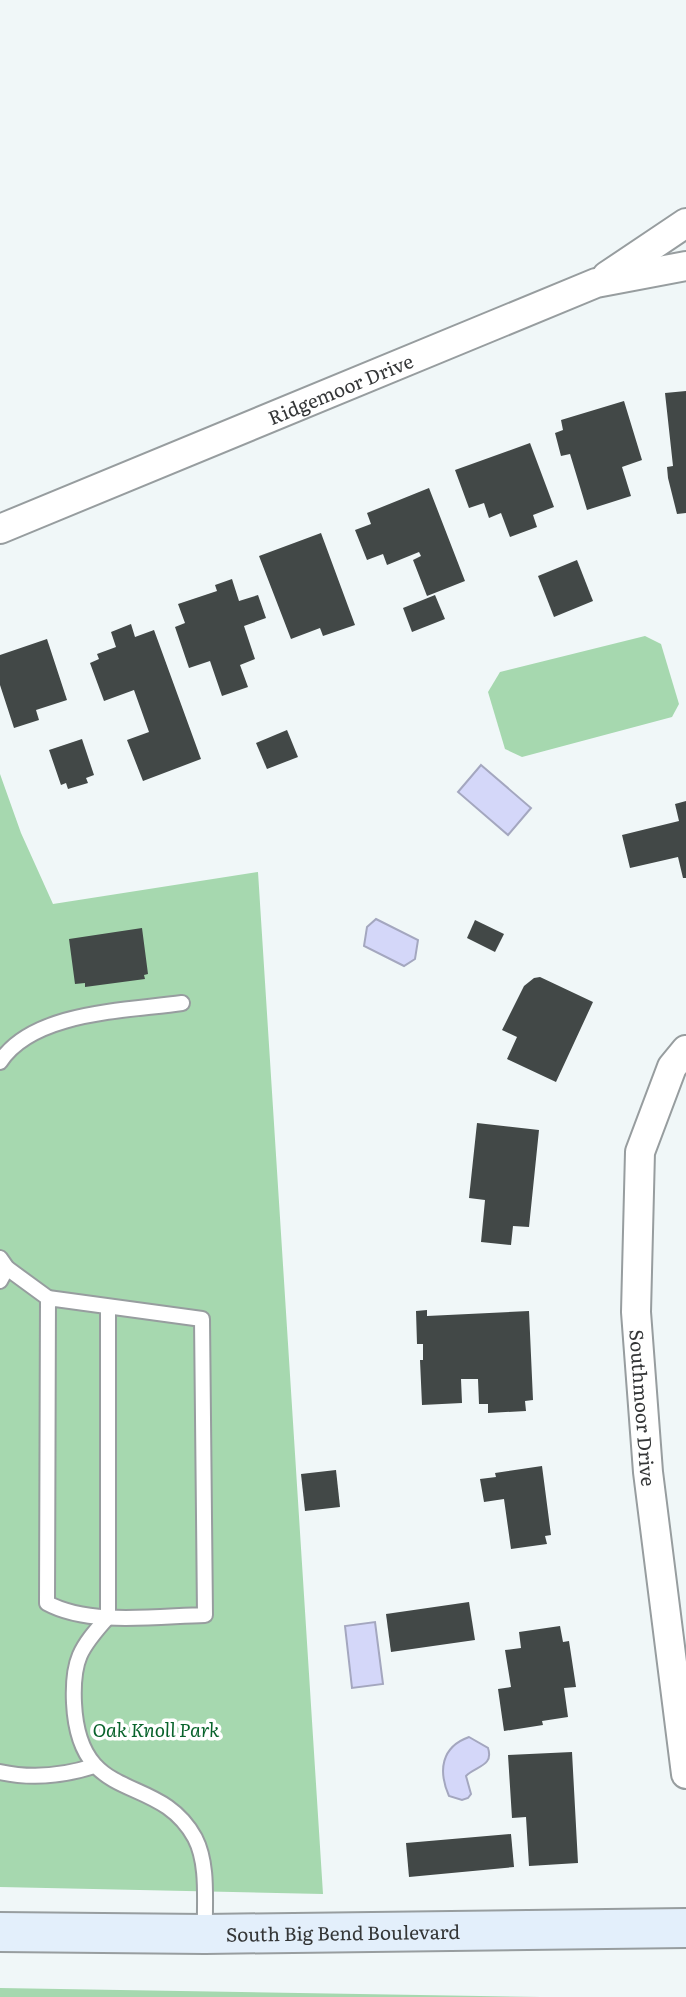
<svg xmlns="http://www.w3.org/2000/svg" width="686" height="1997" viewBox="0 0 686 1997" font-family="Literata,serif">
	<style>
		.green { fill: #a6d8af }
		.water { fill: #d4d7f9; stroke: #a4a7bf; stroke-width: 2 }
		.building { fill: #424847 }
		.lines { fill: none; stroke-linecap: round; stroke-linejoin: round }
		.lane-casing { stroke: #979d9f; stroke-width: 18 }
		.street-casing { stroke: #979d9f; stroke-width: 32 }
		.secondary-casing { stroke: #979d9f; stroke-width: 42 }
		.lane { stroke: #fff; stroke-width: 14 }
		.street { stroke: #fff; stroke-width: 28 }
		.secondary { stroke: #e3effb; stroke-width: 38 }
		.labels { text-anchor: middle; dominant-baseline: central; stroke-width: 7; stroke-linejoin: round; paint-order: stroke }
		.street-label { font-size: 19px; fill: #343637; stroke: #fff }
		.park-label { font-size: 19px; font-style: italic; fill: #09632c; stroke: #fff }
	</style>
	<rect width="100%" height="100%" fill="#f0f7f8"/>
	<g class="green">
		<path d="M645,636L661,644L679,704L672,717L522,757L505,749L488,692L500,672Z"/>
		<path d="M0,774L21,833L53,904L258,872L323,1894L0,1887Z"/>
		<path d="M0,1988L541,1997H0Z"/>
	</g>
	<g class="water">
		<path d="M481,765L531,808L508,835L458,792Z"/>
		<path d="M376,919L418,940L415,959L404,966L364,946L367,927Z"/>
		<path d="M375,1622L383,1684L352,1688L345,1626Z"/>
		<path d="M469,1737L488,1748C494,1766 476,1766 466,1776L471,1794L468,1798L462,1800L449,1796C438,1771 441,1747 469,1737Z"/>
	</g>
	<g class="building">
		<path d="M686,391V513L677,514L668,478L667,467L673,466L665,393Z"/>
		<path d="M624,401L642,460L622,467L631,496L587,510L570,454L561,456L555,433L563,430L561,420Z"/>
		<path d="M530,443L554,507L533,515L537,527L510,537L501,513L489,518L484,503L469,508L455,470Z"/>
		<path d="M429,488L465,581L427,596L413,560L421,556L419,552L387,565L383,554L367,560L355,530L371,524L367,513Z"/>
		<path d="M321,533L355,625L323,636L320,628L291,639L259,556Z"/>
		<path d="M577,560L593,601L554,617L538,576Z"/>
		<path d="M232,579L239,601L258,595L266,618L244,626L255,659L240,665L248,687L222,696L210,661L189,668L175,627L185,623L178,604L217,591L215,585Z"/>
		<path d="M435,595L445,619L412,632L403,608Z"/>
		<path d="M131,624L135,637L154,630L201,759L143,781L127,740L149,732L134,690L104,701L90,663L99,659L97,654L116,647L111,632Z"/>
		<path d="M47,639L67,700L36,710L39,720L14,728L0,685V655Z"/>
		<path d="M287,730L298,757L267,769L256,743Z"/>
		<path d="M82,739L94,775L86,778L88,783L68,789L66,783L61,785L49,750Z"/>
		<path d="M686,801V878H683L678,857L630,868L622,835L679,821L675,804Z"/>
		<path d="M475,920L504,934L495,952L467,938Z"/>
		<path d="M142,928L148,974L144,975L145,979L85,987V983L75,984L69,939Z"/>
		<path d="M540,977L593,1002L556,1082L507,1059L517,1037L502,1030L524,986L534,978Z"/>
		<path d="M477,1123L539,1130L529,1227L513,1226L511,1245L481,1242L485,1200L469,1198Z"/>
		<path d="M427,1310V1316L529,1311L533,1400L525,1401L526,1411L488,1413V1404H479L478,1379H461L462,1403L422,1405L420,1360H423V1344H417L416,1311Z"/>
		<path d="M542,1466L551,1535L545,1536L547,1544L511,1549L504,1499L484,1502L480,1479L496,1477L495,1473Z"/>
		<path d="M336,1470L340,1507L305,1511L301,1474Z"/>
		<path d="M469,1602L475,1640L391,1652L386,1614Z"/>
		<path d="M560,1626L563,1642L569,1641L576,1687L564,1688L568,1717L542,1721L543,1725L504,1731L498,1689L511,1687L505,1650L521,1648L519,1632Z"/>
		<path d="M572,1752L578,1863L529,1866L526,1817L512,1818L508,1755Z"/>
		<path d="M511,1834L514,1867L409,1877L406,1843Z"/>
	</g>
	<g class="lines">
		<defs>
			<g id="lane">
				<path d="M0,1062C33,1011 127,1011 182,1003"/>
				<path d="M0,1258L7,1268L48,1298"/>
				<path d="M0,1281L7,1268"/>
				<path d="M48,1298L202,1319L205,1615C158,1616 89,1626 47,1603Z"/>
				<path d="M108,1617C80,1648 72,1660 74,1703C79,1808 158,1770 195,1838C209,1865 204,1903 205,1933"/>
				<path d="M108,1617V1307"/>
				<path d="M0,1772C32,1779 63,1776 94,1766"/>
			</g>
			<g id="street">
				<path d="M607,276L686,223"/>
				<path id="s1" d="M0,529L596,283L686,266"/>
				<path id="s2" d="M686,1050L672,1067L640,1152L636,1312L648,1472L686,1774"/>
			</g>
			<g id="secondary">
				<path id="s3" d="M0,1932L205,1934L686,1928"/>
			</g>
		</defs>
		<use href="#lane" class="lane-casing"/>
		<use href="#street" class="street-casing"/>
		<use href="#secondary" class="secondary-casing"/>
		<use href="#lane" class="lane"/>
		<use href="#street" class="street"/>
		<use href="#secondary" class="secondary"/>
	</g>
	<g class="labels">
		<g class="street-label">
			<text stroke="none"><textPath href="#s1" startOffset="368">Ridgemoor Drive</textPath></text>
			<text stroke="none"><textPath href="#s2" startOffset="369">Southmoor Drive</textPath></text>
			<text stroke="none"><textPath href="#s3" startOffset="343">South Big Bend Boulevard</textPath></text>
		</g>
		<g class="park-label">
			<text x="156" y="1729">Oak Knoll Park</text>
		</g>
	</g>
</svg>
